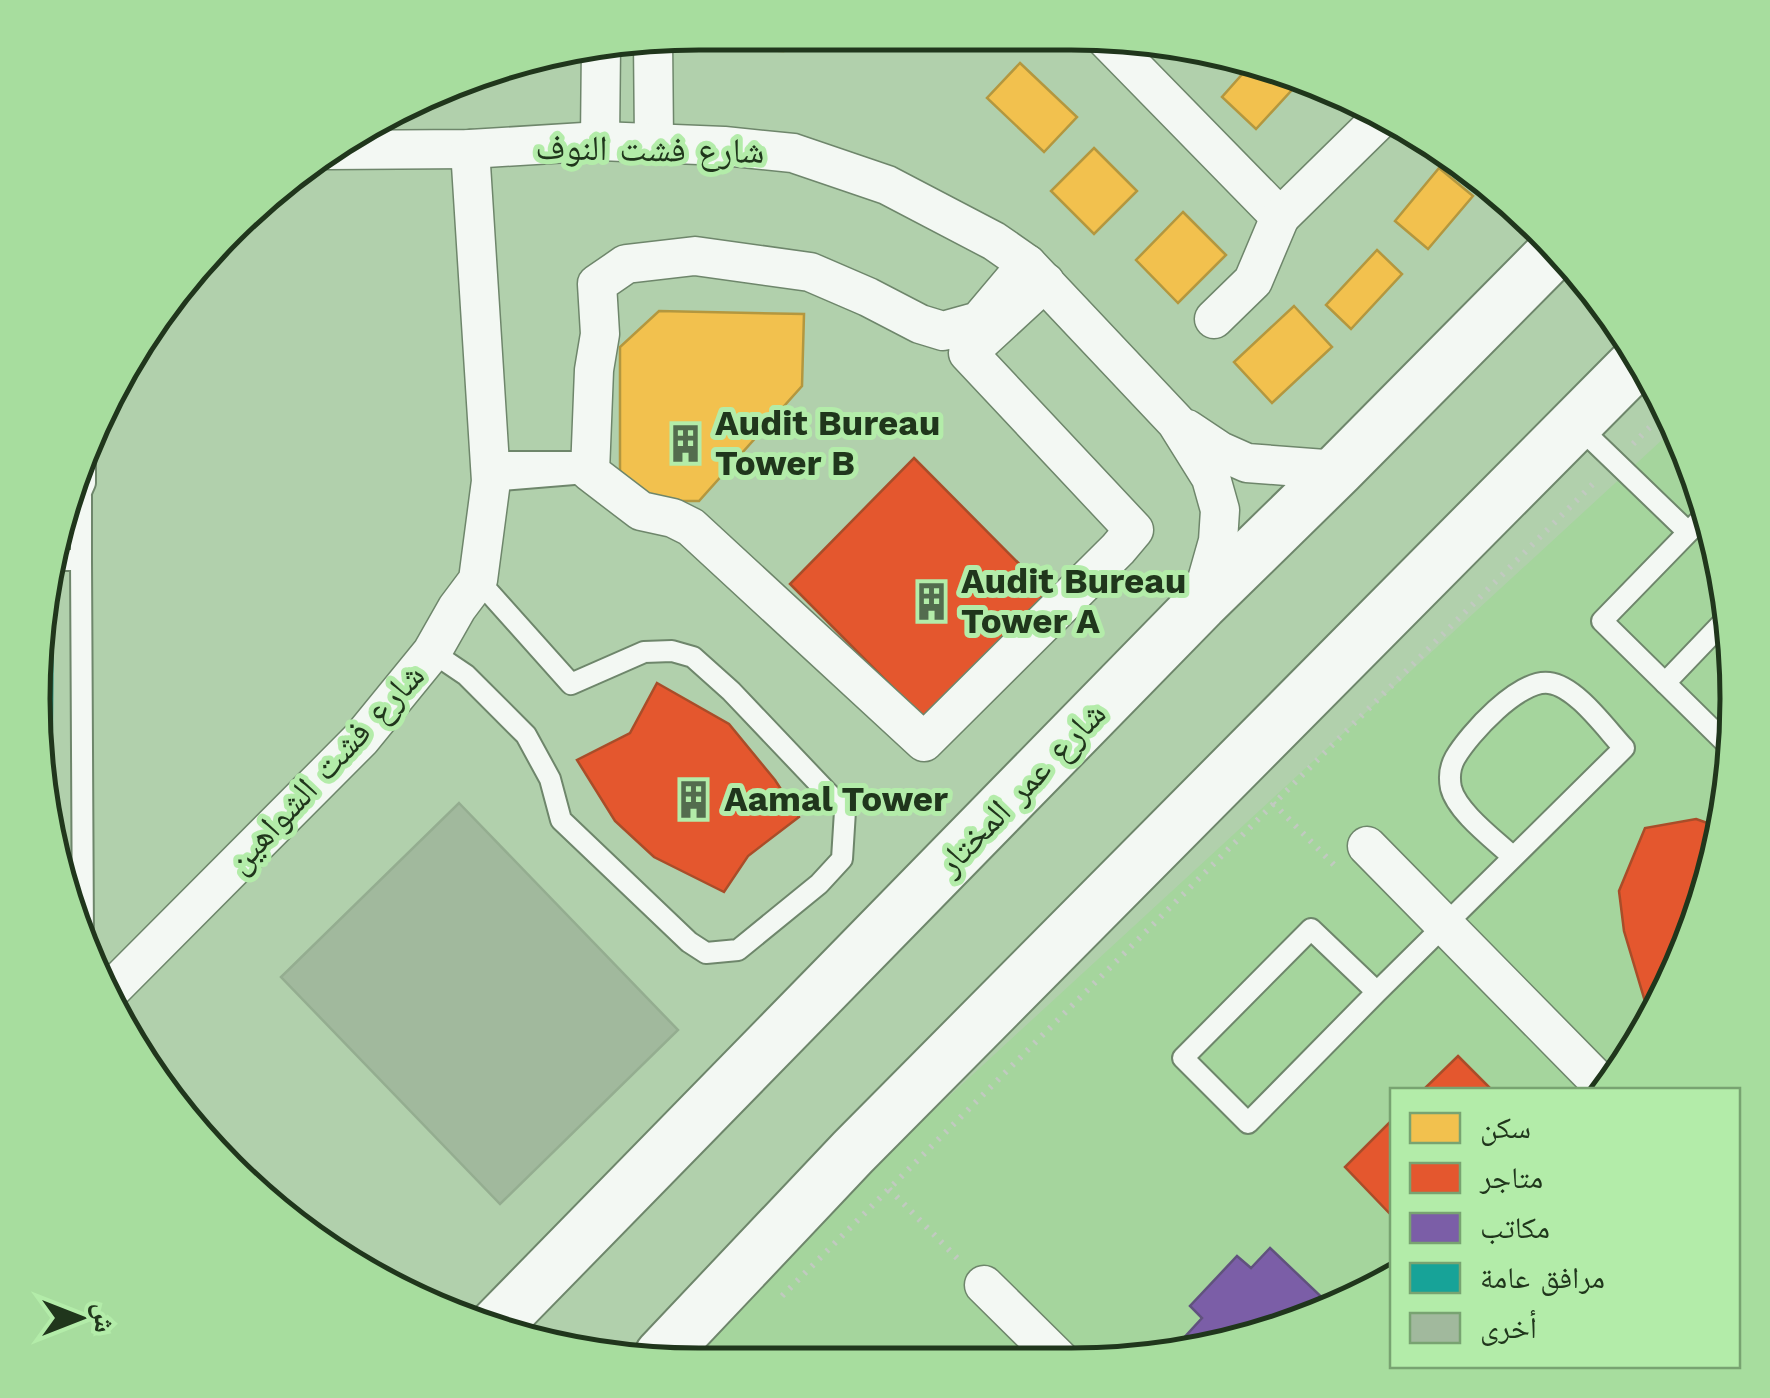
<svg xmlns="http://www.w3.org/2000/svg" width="1770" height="1398" viewBox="0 0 1770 1398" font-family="'Work Sans','Noto Naskh Arabic',sans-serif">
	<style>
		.built { fill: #a5d59d }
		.homes { fill: #f2c14e; stroke: #b3973f; stroke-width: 2.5 }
		.shops { fill: #e4572e; stroke: #a94d29; stroke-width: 2.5 }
		.offices { fill: #7b5ea7; stroke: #60527d; stroke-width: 2.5 }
		.public { fill: #17a398; stroke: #1a8273; stroke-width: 2.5 }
		.building { fill: #a1b99d; stroke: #94ad90; stroke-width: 2.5 }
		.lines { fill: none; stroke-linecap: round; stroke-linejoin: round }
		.service-casing { stroke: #6e866b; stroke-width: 24 }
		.minor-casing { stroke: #6e866b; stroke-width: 41 }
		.secondary-casing { stroke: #6e866b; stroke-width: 56 }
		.path { stroke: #c1cac0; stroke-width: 6; stroke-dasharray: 2.5 8; stroke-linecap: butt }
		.service { stroke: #f3f8f3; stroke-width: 20 }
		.minor { stroke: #f3f8f3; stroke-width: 38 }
		.secondary { stroke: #f3f8f3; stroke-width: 52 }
		.labels { text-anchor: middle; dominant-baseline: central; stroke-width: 10; stroke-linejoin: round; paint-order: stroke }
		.street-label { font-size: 35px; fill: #20361c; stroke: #b3eca9 }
		.poi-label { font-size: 35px; font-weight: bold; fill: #20361c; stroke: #b3eca9; text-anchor: start }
		.rim { fill: none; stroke: #20361c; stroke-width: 5 }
	</style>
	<rect width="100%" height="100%" fill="#b1d0ac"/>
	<path class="built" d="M1676,427L1702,485L1732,613L1736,743L1715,872L1669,994L1609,1090H1392V1281L1244,1343L1115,1364L668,1355Z"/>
	<g class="homes">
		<path d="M721,33H783V51L720,49Z"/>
		<path d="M833,33H901V45L833,46Z"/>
		<path d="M1253,62L1286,68L1302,79L1256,129L1222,97Z"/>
		<path d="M1020,63L1077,117L1044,152L987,98Z"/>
		<path d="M1094,148L1137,191L1094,234L1051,191Z"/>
		<path d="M1439,168L1473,196L1428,249L1395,221Z"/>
		<path d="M1183,212L1226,255L1178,303L1136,260Z"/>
		<path d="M1377,250L1402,274L1351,329L1326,305Z"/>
		<path d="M1294,306L1332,347L1272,403L1234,362Z"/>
		<path d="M659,311L804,314L802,386L699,501H620V347Z"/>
	</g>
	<g class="shops">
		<path d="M914,458L1072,617L947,742L790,584Z"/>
		<path d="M657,683L729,724L775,780L799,817L748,856L724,892L654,857L615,821L577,760L630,733Z"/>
		<path d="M1696,819L1722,828L1715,872L1669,994L1655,1015L1647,1008L1624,931L1619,891L1645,828Z"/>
		<path d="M1458,1056L1492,1090H1423Z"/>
		<path d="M1392,1120V1216L1345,1167Z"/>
	</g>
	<path class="offices" d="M1270,1248L1331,1306L1244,1343L1192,1351L1181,1341L1202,1318L1190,1306L1237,1256L1251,1268Z"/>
	<path class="public" d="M48,580H53L51,842L33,698Z"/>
	<path class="building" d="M459,803L678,1030L500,1204L281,977Z"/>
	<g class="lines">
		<defs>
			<g id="service">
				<path d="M1577,425L1688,532"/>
				<path d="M489,462H591"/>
				<path d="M491,481L574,474"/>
				<path d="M81,496V560"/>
				<path d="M66,501L78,499L85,483V454"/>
				<path d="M1708,512L1602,621L1726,743L1736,733"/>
				<path d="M51,560H81L83,939"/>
				<path d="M432,652L466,675L526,735L550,779L561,820L689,942L706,953L738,950L819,884L842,859L845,811L731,691L693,657L672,651L644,652L571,684L478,580"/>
				<path d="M1665,683L1732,613"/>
				<path d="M1377,992L1311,929L1183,1058L1248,1123L1377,992L1624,748C1606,729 1576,686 1549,683C1519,679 1469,734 1455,758C1450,767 1449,778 1451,788C1457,812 1495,840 1513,857"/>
			</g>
			<g id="minor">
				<path d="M1101,34L1280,217L1386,113"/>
				<path d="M653,39L654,142"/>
				<path d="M600,141L601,45"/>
				<path d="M328,150L470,149L600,141L724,146L793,153L887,185L994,241L1027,264L1176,422L1211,478L1220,510L1218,541L1201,601"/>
				<path d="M1027,264L979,321L943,331L920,324L868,297L810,272L695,256L626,264L597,284L600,334L594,370L590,472L641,511L673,518L691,527L924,742L1118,549L1134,530L968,353L1045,282"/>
				<path d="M1214,319L1253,281L1280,217"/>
				<path d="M1187,429L1220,451L1247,463L1338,470"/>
				<path d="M1367,846L1607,1090"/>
				<path d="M106,995L361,739L432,652L457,608L478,580L491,481L470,149"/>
				<path d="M984,1285L1063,1363"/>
			</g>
			<g id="secondary">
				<path d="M492,1329L1201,604L1338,470L1554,252"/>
				<path d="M661,1355L853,1152L1641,358"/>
			</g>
		</defs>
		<use href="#service" class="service-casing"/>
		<use href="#minor" class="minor-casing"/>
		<use href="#secondary" class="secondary-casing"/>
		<g class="path">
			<path d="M1633,444L1668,409"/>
			<path d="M1273,803L1335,866"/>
			<path d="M889,1189L961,1262"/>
			<path d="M782,1296L1596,481"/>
		</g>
		<use href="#service" class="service"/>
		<use href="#minor" class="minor"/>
		<use href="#secondary" class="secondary"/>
	</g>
	<defs>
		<symbol id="building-bare" viewBox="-9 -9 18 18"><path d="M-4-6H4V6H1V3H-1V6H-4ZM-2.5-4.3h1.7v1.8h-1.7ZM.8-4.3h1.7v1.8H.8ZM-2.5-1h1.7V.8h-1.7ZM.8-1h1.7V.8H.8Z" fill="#536c4e" stroke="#b3eca9" stroke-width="2.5" paint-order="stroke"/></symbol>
	</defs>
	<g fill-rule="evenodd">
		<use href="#building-bare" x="658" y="416" width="55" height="55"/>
		<use href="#building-bare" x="904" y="574" width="55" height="55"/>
		<use href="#building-bare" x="666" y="772" width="55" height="55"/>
	</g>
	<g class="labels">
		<g class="street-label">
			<text transform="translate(650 149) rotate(1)">شارع فشت النوف</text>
			<text transform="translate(325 768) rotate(-47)">شارع فشت الشواهين</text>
			<text transform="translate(1021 788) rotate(-46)">شارع عمر المختار</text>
		</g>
		<g class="poi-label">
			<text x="715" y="423">Audit Bureau<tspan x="715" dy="40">Tower B</tspan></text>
			<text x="961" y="581">Audit Bureau<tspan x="961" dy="40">Tower A</tspan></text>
			<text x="724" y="799">Aamal Tower</text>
		</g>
	</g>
	<path d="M0 0H1770V1398H0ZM699 50H1071A649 649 0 0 1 1720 699V699A649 649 0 0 1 1071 1348H699A649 649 0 0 1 50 699V699A649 649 0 0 1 699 50Z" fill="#a7dd9e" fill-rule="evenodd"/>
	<path class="rim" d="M699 50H1071A649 649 0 0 1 1720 699V699A649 649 0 0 1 1071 1348H699A649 649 0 0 1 50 699V699A649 649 0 0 1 699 50Z"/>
	<rect x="1390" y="1088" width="350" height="280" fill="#b3eca9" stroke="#78a371" stroke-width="2.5"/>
	<rect x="1410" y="1113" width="50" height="30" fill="#f2c14e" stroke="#78a371" stroke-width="2.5"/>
	<text x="1480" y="1138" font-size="30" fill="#20361c">سكن</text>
	<rect x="1410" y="1163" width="50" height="30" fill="#e4572e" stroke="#78a371" stroke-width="2.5"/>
	<text x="1480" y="1188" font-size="30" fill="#20361c">متاجر</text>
	<rect x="1410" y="1213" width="50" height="30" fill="#7b5ea7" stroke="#78a371" stroke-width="2.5"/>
	<text x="1480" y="1238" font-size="30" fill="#20361c">مكاتب</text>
	<rect x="1410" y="1263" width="50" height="30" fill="#17a398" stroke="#78a371" stroke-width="2.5"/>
	<text x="1480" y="1288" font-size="30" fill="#20361c">مرافق عامة</text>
	<rect x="1410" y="1313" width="50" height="30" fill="#a1b99d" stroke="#78a371" stroke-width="2.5"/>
	<text x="1480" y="1338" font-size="30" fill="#20361c">أخرى</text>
	<g transform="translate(80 1318) rotate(90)" stroke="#b3eca9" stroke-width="8" paint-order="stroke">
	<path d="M0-8L18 38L0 25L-18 38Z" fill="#20361c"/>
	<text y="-15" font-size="28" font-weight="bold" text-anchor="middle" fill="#20361c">ش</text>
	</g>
</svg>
